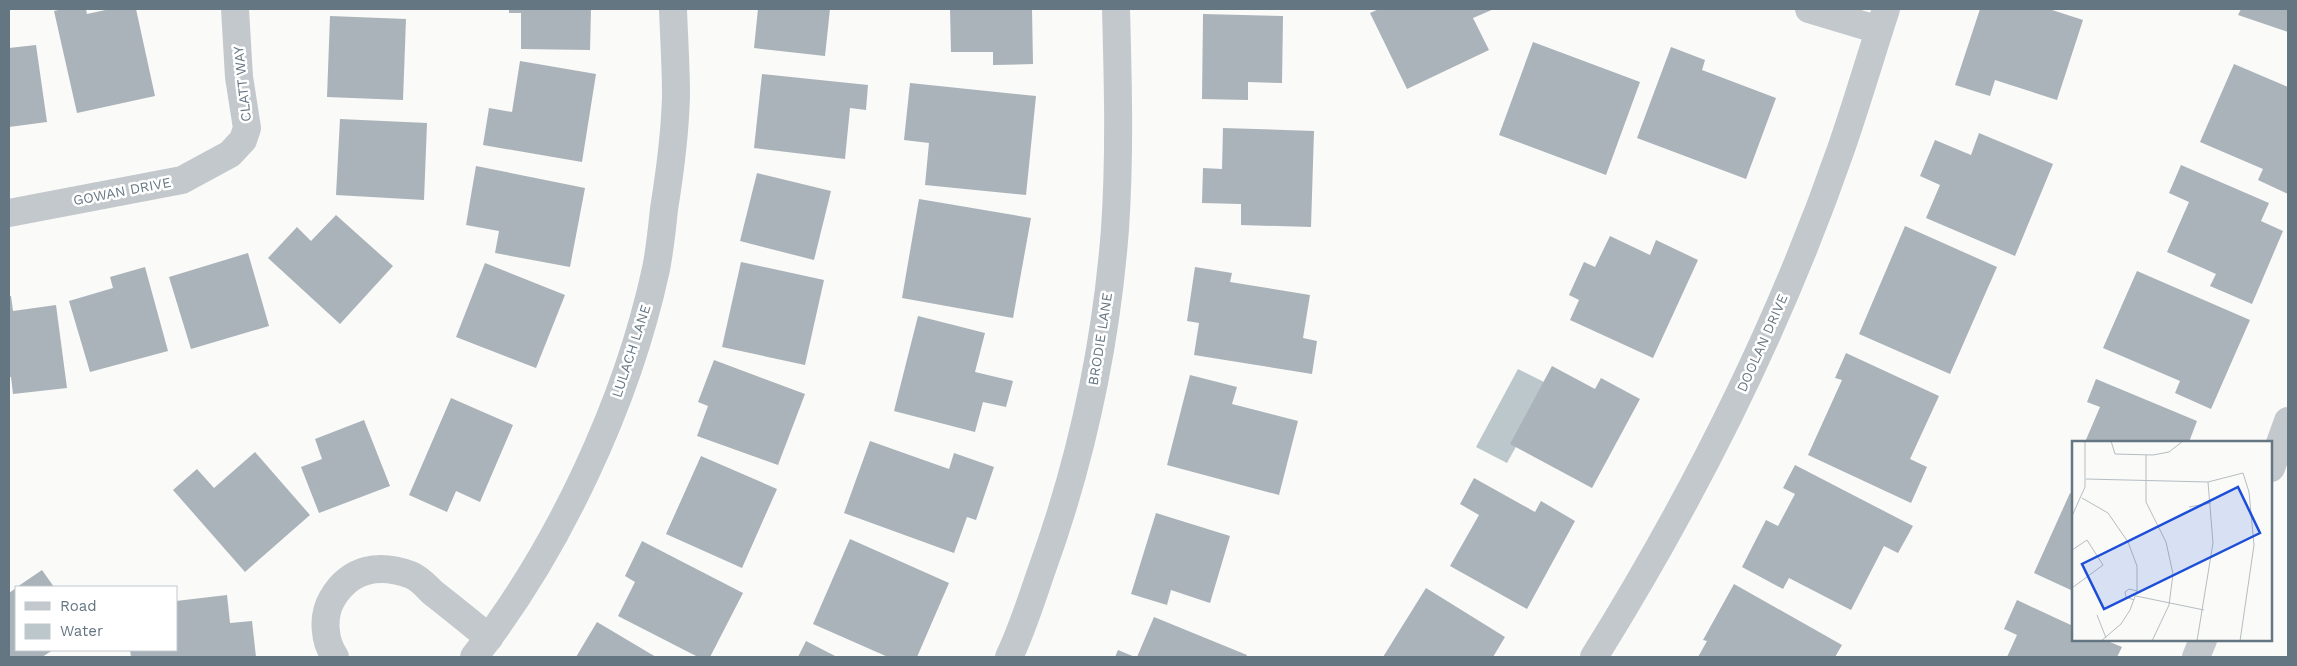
<svg xmlns="http://www.w3.org/2000/svg" width="2297" height="666" viewBox="0 0 2297 666" font-family="'Work Sans',sans-serif">
	<style>
		.water { fill: #bbc7cb }
		.building { fill: #aab3b9 }
		.lines { fill: none; stroke-linecap: round; stroke-linejoin: round }
		.minor { stroke: #c3c8cc; stroke-width: 28 }
		.labels { text-anchor: middle; dominant-baseline: central; stroke-width: 5; stroke-linejoin: round; paint-order: stroke }
		.street-label { font-size: 14px; fill: #657683; stroke: #fff }
		.inset-road { fill: none; stroke: #b5bdc2; stroke-width: 1 }
		.view { fill: #1d4ed8; fill-opacity: 0.15; stroke: #1d4ed8; stroke-width: 2.5 }
		.inset-edge { fill: none; stroke: #657683; stroke-width: 2.5 }
	</style>
	<rect width="100%" height="100%" fill="#fafaf8"/>
	<path class="water" d="M1518,369L1550,385L1507,463L1476,447Z"/>
	<g class="building">
		<path d="M63,9H86L87,14L110,9H136L155,96L77,113L54,11Z"/>
		<path d="M509,9H591L590,50L521,49V13H509Z"/>
		<path d="M758,9H830L825,56L754,48Z"/>
		<path d="M950,9H1032L1033,64L993,65V52H951Z"/>
		<path d="M1379,9H1494L1473,18L1489,50L1407,89L1370,13Z"/>
		<path d="M1980,9H2049L2083,20L2057,100L1995,80L1990,96L1955,85Z"/>
		<path d="M2241,9H2288V32L2238,15Z"/>
		<path d="M1203,14L1283,16L1282,83L1248,82V100L1202,99Z"/>
		<path d="M330,16L406,19L403,100L327,97Z"/>
		<path d="M1533,42L1640,82L1606,175L1499,135Z"/>
		<path d="M36,45L47,122L9,127V48Z"/>
		<path d="M1671,47L1705,60L1702,70L1776,98L1746,179L1637,138Z"/>
		<path d="M520,61L596,74L582,162L483,145L489,108L512,112Z"/>
		<path d="M2234,64L2288,87V194L2258,180L2263,169L2200,142Z"/>
		<path d="M762,74L868,85L866,110L850,108L845,159L754,148Z"/>
		<path d="M910,83L1036,96L1026,195L925,185L929,143L904,140Z"/>
		<path d="M340,119L427,123L424,200L336,195Z"/>
		<path d="M1223,128L1314,131L1311,227L1241,225V204L1202,203L1203,168L1222,169Z"/>
		<path d="M1979,133L2053,164L2015,256L1926,218L1940,185L1920,176L1935,140L1971,155Z"/>
		<path d="M2181,165L2269,203L2261,221L2283,231L2252,304L2210,286L2216,274L2167,252L2189,202L2169,193Z"/>
		<path d="M476,166L585,188L570,267L495,253L499,231L466,225Z"/>
		<path d="M757,173L831,191L814,260L740,241Z"/>
		<path d="M919,199L1031,218L1013,318L902,298Z"/>
		<path d="M336,215L393,266L340,324L268,258L297,227L311,241Z"/>
		<path d="M1905,226L1997,267L1950,374L1859,334Z"/>
		<path d="M1610,236L1650,255L1656,240L1698,260L1653,358L1570,320L1579,300L1569,295L1584,262L1595,267Z"/>
		<path d="M248,253L269,326L191,349L169,277Z"/>
		<path d="M741,262L824,280L805,365L722,347Z"/>
		<path d="M485,263L565,295L536,368L456,337Z"/>
		<path d="M145,267L168,351L90,372L69,301L113,288L110,277Z"/>
		<path d="M1195,267L1232,273L1230,282L1310,295L1303,338L1317,341L1312,374L1194,355L1199,323L1187,321Z"/>
		<path d="M2137,271L2250,320L2211,409L2175,393L2180,381L2103,348Z"/>
		<path d="M9,296H11L13,311L56,305L67,388L13,394L11,377H9Z"/>
		<path d="M918,316L985,333L975,372L1013,381L1006,407L983,402L975,432L894,411Z"/>
		<path d="M1846,353L1939,396L1910,459L1927,467L1911,503L1808,455L1842,380L1835,378Z"/>
		<path d="M714,360L805,394L778,465L697,436L708,406L698,402Z"/>
		<path d="M1552,366L1595,389L1601,378L1640,399L1592,488L1510,444Z"/>
		<path d="M1190,375L1237,387L1232,404L1298,421L1279,495L1167,465Z"/>
		<path d="M2096,379L2197,421L2189,442H2085L2100,407L2087,402Z"/>
		<path d="M451,398L513,425L480,502L456,491L447,512L409,495Z"/>
		<path d="M364,420L390,486L319,513L301,467L322,459L315,439Z"/>
		<path d="M870,441L949,469L954,453L994,467L976,520L967,517L954,553L844,513Z"/>
		<path d="M255,452L310,515L245,572L173,490L197,469L214,488Z"/>
		<path d="M701,456L777,489L742,568L666,534Z"/>
		<path d="M1795,465L1913,526L1898,553L1884,546L1851,610L1789,578L1783,589L1742,567L1766,520L1778,526L1795,494L1783,488Z"/>
		<path d="M1474,478L1535,512L1541,501L1575,521L1527,609L1450,566L1479,515L1460,504Z"/>
		<path d="M2070,493L2073,495V591L2034,573Z"/>
		<path d="M1156,513L1230,536L1210,603L1171,590L1167,605L1131,594Z"/>
		<path d="M850,539L949,583L917,657H888L813,624Z"/>
		<path d="M642,541L743,593L710,657H698L618,616L635,582L625,576Z"/>
		<path d="M42,570L54,587H17Z"/>
		<path d="M1734,584L1842,645L1835,657H1698L1707,641L1703,640Z"/>
		<path d="M16,588V650H53L42,657H9V593Z"/>
		<path d="M1426,588L1505,637L1493,657H1383Z"/>
		<path d="M227,595L230,623L252,621L256,657H131L130,650H176V601Z"/>
		<path d="M2017,600L2073,626V640H2105L2122,647L2117,657H2007L2017,635L2004,629Z"/>
		<path d="M1154,617L1247,655L1246,657H1137Z"/>
		<path d="M597,622L656,657H576Z"/>
		<path d="M806,641L837,657H798Z"/>
		<path d="M1118,650L1135,657H1115Z"/>
	</g>
	<g class="lines">
		<g class="minor">
			<path d="M1809,9L1879,30"/>
			<path d="M9,213L182,180L230,154L243,140L247,128L239,77L235,9"/>
			<path d="M2271,468L2288,421"/>
			<path d="M335,657C324,641 322,616 332,599C350,568 379,563 411,575C419,578 426,586 432,592C451,607 470,622 489,638"/>
			<path d="M474,657C558,550 627,403 656,269C660,249 662,229 664,209C670,172 675,133 676,96C676,67 674,38 673,9"/>
			<path d="M1009,657C1022,630 1031,601 1041,572C1081,462 1106,346 1115,229C1120,155 1118,82 1116,9"/>
			<path d="M1594,657C1693,498 1779,327 1841,149C1857,103 1871,55 1886,9"/>
			<path d="M2196,657L2203,640"/>
		</g>
	</g>
	<g class="labels">
		<g class="street-label">
			<text transform="translate(242 84) rotate(-96)">CLATT WAY</text>
			<text transform="translate(122 191) rotate(-11)">GOWAN DRIVE</text>
			<text transform="translate(1100 339) rotate(-81)">BRODIE LANE</text>
			<text transform="translate(1762 343) rotate(-66)">DOOLAN DRIVE</text>
			<text transform="translate(631 351) rotate(-72)">LULACH LANE</text>
		</g>
	</g>
	<g transform="translate(2072 441)">
		<rect width="200" height="200" fill="#fafaf8"/>
		<path class="inset-road" d="M39,0L43,13L81,14L97,11L111,0M74,14V61L94,101L101,133L97,164L80,200M14,38L136,41L171,32L177,51L182,104L168,200M10,57L36,72L56,101L65,125V150L58,169L49,183L29,200M117,66L139,62M0,75L13,46V0M0,109L15,99L31,124L0,147M64,155L132,169M62,159L54,156L53,151L57,148L65,150M25,174L34,197M125,200L141,102L136,41"/>
		<path class="view" d="M166,46L188,92L32,168L10,123Z"/>
		<rect width="200" height="200" class="inset-edge"/>
	</g>
	<rect width="2297" height="666" fill="none" stroke="#657683" stroke-width="20"/>
	<rect x="15" y="586" width="162" height="65" fill="#ffffff" stroke="#c1c8cd"/>
	<rect x="25" y="602" width="25" height="8" fill="#c3c8cc" stroke="#c1c8cd"/>
	<text x="60" y="611" font-size="15" fill="#657683">Road</text>
	<rect x="25" y="624" width="25" height="15" fill="#bbc7cb" stroke="#c1c8cd"/>
	<text x="60" y="636" font-size="15" fill="#657683">Water</text>
</svg>
